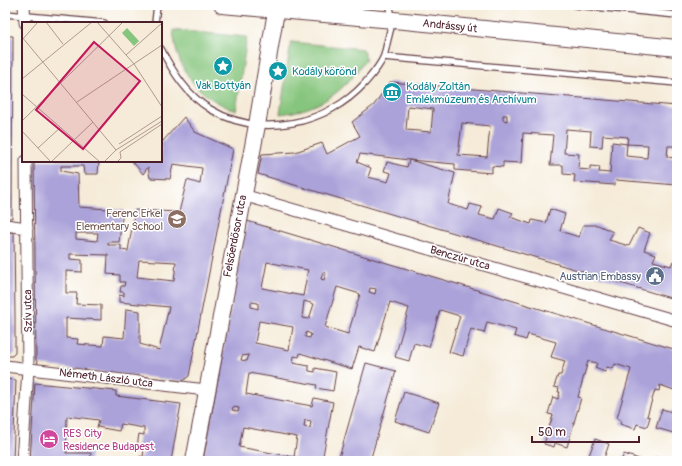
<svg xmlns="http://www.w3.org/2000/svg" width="682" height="466" viewBox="0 0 682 466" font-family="Pangolin,sans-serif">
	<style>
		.green { fill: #86c57d; stroke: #687254 }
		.building { fill: #aaa2d9; fill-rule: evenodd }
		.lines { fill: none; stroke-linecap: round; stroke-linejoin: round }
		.lane-casing { stroke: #643e45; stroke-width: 8 }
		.street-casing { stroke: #643e45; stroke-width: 13 }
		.secondary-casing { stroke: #643e45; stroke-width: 18 }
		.lane { stroke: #fff; stroke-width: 5.5 }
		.street { stroke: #fff; stroke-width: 11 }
		.secondary { stroke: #fff; stroke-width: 16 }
		.labels { text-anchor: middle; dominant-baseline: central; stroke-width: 3; stroke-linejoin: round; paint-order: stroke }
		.street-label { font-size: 11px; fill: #4a1f2b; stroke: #fff }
		.culture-label { font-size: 11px; fill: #0d838f; stroke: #fff; text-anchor: start }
		.education-label { font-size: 11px; fill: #785e54; stroke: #fff; text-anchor: end }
		.service-label { font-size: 11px; fill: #4e5e75; stroke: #fff; text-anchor: end }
		.hotel-label { font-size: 11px; fill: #b23c85; stroke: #fff; text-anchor: start }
		.inset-road { fill: none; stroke: #b19993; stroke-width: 1 }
		.view { fill: #c2185b; fill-opacity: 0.15; stroke: #c2185b; stroke-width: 2 }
		.inset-edge { fill: none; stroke: #4a1f2b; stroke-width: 2 }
	</style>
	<rect width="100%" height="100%" fill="#fff"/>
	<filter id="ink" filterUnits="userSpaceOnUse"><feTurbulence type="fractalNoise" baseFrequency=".025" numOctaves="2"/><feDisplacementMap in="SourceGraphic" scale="8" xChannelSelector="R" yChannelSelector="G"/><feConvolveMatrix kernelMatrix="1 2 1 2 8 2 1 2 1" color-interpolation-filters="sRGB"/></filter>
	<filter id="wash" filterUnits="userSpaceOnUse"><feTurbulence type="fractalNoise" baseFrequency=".012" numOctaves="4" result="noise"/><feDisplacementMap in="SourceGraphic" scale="16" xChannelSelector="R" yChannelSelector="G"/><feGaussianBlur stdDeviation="0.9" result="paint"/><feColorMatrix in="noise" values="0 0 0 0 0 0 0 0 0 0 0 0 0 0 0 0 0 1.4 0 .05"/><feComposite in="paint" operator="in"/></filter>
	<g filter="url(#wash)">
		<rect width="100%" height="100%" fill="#f5ebd8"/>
		<g class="green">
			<path d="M173,30L247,37L236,111C197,96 177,72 173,30Z"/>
			<path d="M291,42L363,49L366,59C344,92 320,110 280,114Z"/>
		</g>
		<g id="blocks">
			<g class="building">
				<path d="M5,36H13L12,218H5Z"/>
				<path d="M390,82L677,106V146H668L667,157L677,158V185L616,180L615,185L574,182L575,175L563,174V165H550L553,135L523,133L521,163L503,162V167L492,166V173L455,170V164L409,160L360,154L357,162L371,168L368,177L388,182L391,173L384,171L387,162L407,167L409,160L455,173L448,204L468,210L470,204L482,207L479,215L495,219L499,208L513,213L510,217L531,224L532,220L546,223L550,209L565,214L560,231L579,237L583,225H598L613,232L609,240L629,246L638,228L650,233L644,250L656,254L653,261L671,266L673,261L677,262V300L258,174L262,154L295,152L322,143L327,154L360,136L352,122L374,105ZM408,106L433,109L431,132L406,130ZM503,115H507V121L503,120ZM462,123L490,126L487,157L458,155ZM566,129L591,131L590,146L602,147L603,135L628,137L627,144L648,145L647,158L626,156L627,144L612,142L610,173L599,172L600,167L590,166V170L578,169L579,154L564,153Z"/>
				<path d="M184,117L195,132L233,149L189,376L183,381L39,365L36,360L34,161H99L98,174H84L83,166H61V171L78,174L79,207L123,210L119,242H108V245H121V250L128,251L135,210L179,212L187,180L200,184L202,168L173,164L170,179L150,178L148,167L143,174L132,161H161V139L163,141ZM76,233H98L97,241L76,239ZM70,254L108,255L107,274L120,275V282H125L124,286H121L120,292H124V296L119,295V302L169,307L159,350L140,344V311L126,309L124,338L104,336L103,346L77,344L78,339L66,338V318L101,320V305L76,304L77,293H66V271L82,272V260L70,259ZM139,260L176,262L174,281L137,277Z"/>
				<path d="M247,221L677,350V391L660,385L659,391L655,390L647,416L650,417L647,427L637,424L635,429L620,424L621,420L617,418L631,369L615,364L613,369L607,367L605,372L595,368L597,363L588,361L578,397L581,398L567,447L555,443L554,447L544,444L553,415L548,414L553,397L558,399L560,392H558L559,388L554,387L558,375H561L565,361L551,357L556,342L528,334L526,340L514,336L516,330L487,322L484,333L471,329L463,356L449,352L460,316L440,310L429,347L414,343L409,361L395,357L409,308L390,302L375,352L359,347L352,369L300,353L299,357L294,356L293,363L309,366V371L315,372V368L336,372L333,391L316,388L317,385L249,373L246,394L312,406L314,398L333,402L322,461H203ZM267,262L308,270L303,296L262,288ZM323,272L326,273L324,280L321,279ZM337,287L360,294L348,334L325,327ZM370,288L376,289L375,294L369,292ZM304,301L314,304L309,319L302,318ZM251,302L258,303V309L251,307ZM259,321L293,327L289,350L255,343ZM306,332L311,334L310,338L305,337ZM249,355L247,361L241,360L242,356ZM233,407L239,408L238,412L232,410ZM305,420L311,421L310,428L304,427ZM243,427L297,437L294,457L239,447Z"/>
				<path d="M5,232L14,233L15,317V353L12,356H5Z"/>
				<path d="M366,363L396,371L370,461H338Z"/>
				<path d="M5,379L16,380L13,461H5Z"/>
				<path d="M35,383L116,391V396L181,404L171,461H139L140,456L143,457L144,448L137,447L139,434L144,435V428L121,424L119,431L97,427L99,420L67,416L66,453H91L90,461H30Z"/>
				<path d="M404,392L439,403L429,432L395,421Z"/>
				<path d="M677,397V434L656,428L662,409L672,412Z"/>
				<path d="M595,439L609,444L603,461H587Z"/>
				<path d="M624,454L645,461H621Z"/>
				<path d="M656,457L667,461H655Z"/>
			</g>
		</g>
	</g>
	<g filter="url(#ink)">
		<use href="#blocks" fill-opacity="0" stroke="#643e45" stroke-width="1"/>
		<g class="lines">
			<defs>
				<g id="lane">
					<path d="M575,5L677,15"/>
					<path d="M5,14L104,23"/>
					<path d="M155,23L157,5"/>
					<path d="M161,49C173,72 187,95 210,109C260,139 327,125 365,83C372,75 380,66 384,56C386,49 387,42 389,35C390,30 392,25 392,20C392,15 390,10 390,5"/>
					<path d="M384,57L677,83"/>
				</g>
				<g id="street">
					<path d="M24,5L25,23"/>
					<path d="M243,195L677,321"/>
					<path d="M5,225L27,228"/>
					<path d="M5,366L206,390"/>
					<path d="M22,461L28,369L26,161"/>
				</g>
				<g id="secondary">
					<path d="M222,5L405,21L677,48"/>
					<path d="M194,461L257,125L277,5"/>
				</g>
			</defs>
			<use href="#lane" class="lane-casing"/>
			<use href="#street" class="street-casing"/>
			<use href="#secondary" class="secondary-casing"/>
			<use href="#lane" class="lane"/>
			<use href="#street" class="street"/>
			<use href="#secondary" class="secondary"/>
		</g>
	</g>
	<defs>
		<symbol id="sight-disc" viewBox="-11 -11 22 22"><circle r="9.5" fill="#0f9aa8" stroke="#fff"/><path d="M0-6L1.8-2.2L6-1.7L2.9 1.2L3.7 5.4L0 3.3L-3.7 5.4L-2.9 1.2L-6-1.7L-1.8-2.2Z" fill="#fff"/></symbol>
		<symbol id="museum-disc" viewBox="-11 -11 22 22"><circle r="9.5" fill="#0f9aa8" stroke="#fff"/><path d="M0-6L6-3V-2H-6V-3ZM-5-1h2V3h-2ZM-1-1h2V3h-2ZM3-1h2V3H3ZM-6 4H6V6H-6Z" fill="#fff"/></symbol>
		<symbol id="school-disc" viewBox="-11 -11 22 22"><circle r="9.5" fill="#8d6e63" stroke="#fff"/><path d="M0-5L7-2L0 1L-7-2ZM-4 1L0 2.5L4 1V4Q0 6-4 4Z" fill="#fff"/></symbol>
		<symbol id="civic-disc" viewBox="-11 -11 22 22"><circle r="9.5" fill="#5c6f8a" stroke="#fff"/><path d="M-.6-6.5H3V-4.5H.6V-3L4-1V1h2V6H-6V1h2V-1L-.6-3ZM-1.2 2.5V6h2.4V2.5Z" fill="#fff"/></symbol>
		<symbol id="hotel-disc" viewBox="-11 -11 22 22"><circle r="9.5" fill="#d1479c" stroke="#fff"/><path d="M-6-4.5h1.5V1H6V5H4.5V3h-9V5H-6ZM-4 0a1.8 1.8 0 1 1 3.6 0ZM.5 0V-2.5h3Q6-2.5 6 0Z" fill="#fff"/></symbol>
	</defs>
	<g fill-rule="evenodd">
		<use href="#sight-disc" x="212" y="55" width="22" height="22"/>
		<use href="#sight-disc" x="267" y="60" width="22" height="22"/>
		<use href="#museum-disc" x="381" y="81" width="22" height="22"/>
		<use href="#school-disc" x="166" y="208" width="22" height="22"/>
		<use href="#civic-disc" x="644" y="265" width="22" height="22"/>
		<use href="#hotel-disc" x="38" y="428" width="22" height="22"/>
	</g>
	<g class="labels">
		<g class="street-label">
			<text transform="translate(450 26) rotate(6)">Andrássy út</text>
			<text transform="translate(235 236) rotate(-79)">Felsőerdősor utca</text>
			<text transform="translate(460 258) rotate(16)">Benczúr utca</text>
			<text transform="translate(28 311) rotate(-91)">Szív utca</text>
			<text transform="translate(106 378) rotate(7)">Németh László utca</text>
		</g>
		<g class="culture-label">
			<text x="292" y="71">Kodály körönd</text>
			<text x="223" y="85" text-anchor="middle">Vak Bottyán</text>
			<text x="406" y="86">Kodály Zoltán<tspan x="406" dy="13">Emlékmúzeum és Archívum</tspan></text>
		</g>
		<g class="education-label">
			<text x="163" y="213">Ferenc Erkel<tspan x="163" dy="13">Elementary School</tspan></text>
		</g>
		<g class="service-label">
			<text x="641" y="276">Austrian Embassy</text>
		</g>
		<g class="hotel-label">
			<text x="63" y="433">RES City<tspan x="63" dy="13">Residence Budapest</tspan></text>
		</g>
	</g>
	<g transform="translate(22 22)">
		<rect width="140" height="140" fill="#f5ebd8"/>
		<path d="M105,6L117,19L112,24L100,11Z" fill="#86c57d"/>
		<path class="inset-road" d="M24,0L41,22M75,0L112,42L140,85M0,15L94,128M0,18L16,0M104,33L140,1M0,57L70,0M0,72L78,140M55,80L140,23M0,99L101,0M0,109L29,140M97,122L140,94M16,126L39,105M29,140L71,100M82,140L94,128L140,99M95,140L99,136L98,130L140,102"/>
		<path class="view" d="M72,20L118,59L61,127L14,88Z"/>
		<rect width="140" height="140" class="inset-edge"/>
	</g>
	<rect width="682" height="466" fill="none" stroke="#fff" stroke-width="20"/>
	<path d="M532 436v6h107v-6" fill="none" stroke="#4a1f2b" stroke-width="2"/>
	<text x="538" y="436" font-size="12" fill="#4a1f2b" stroke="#ffffff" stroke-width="3" paint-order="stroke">50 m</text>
</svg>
